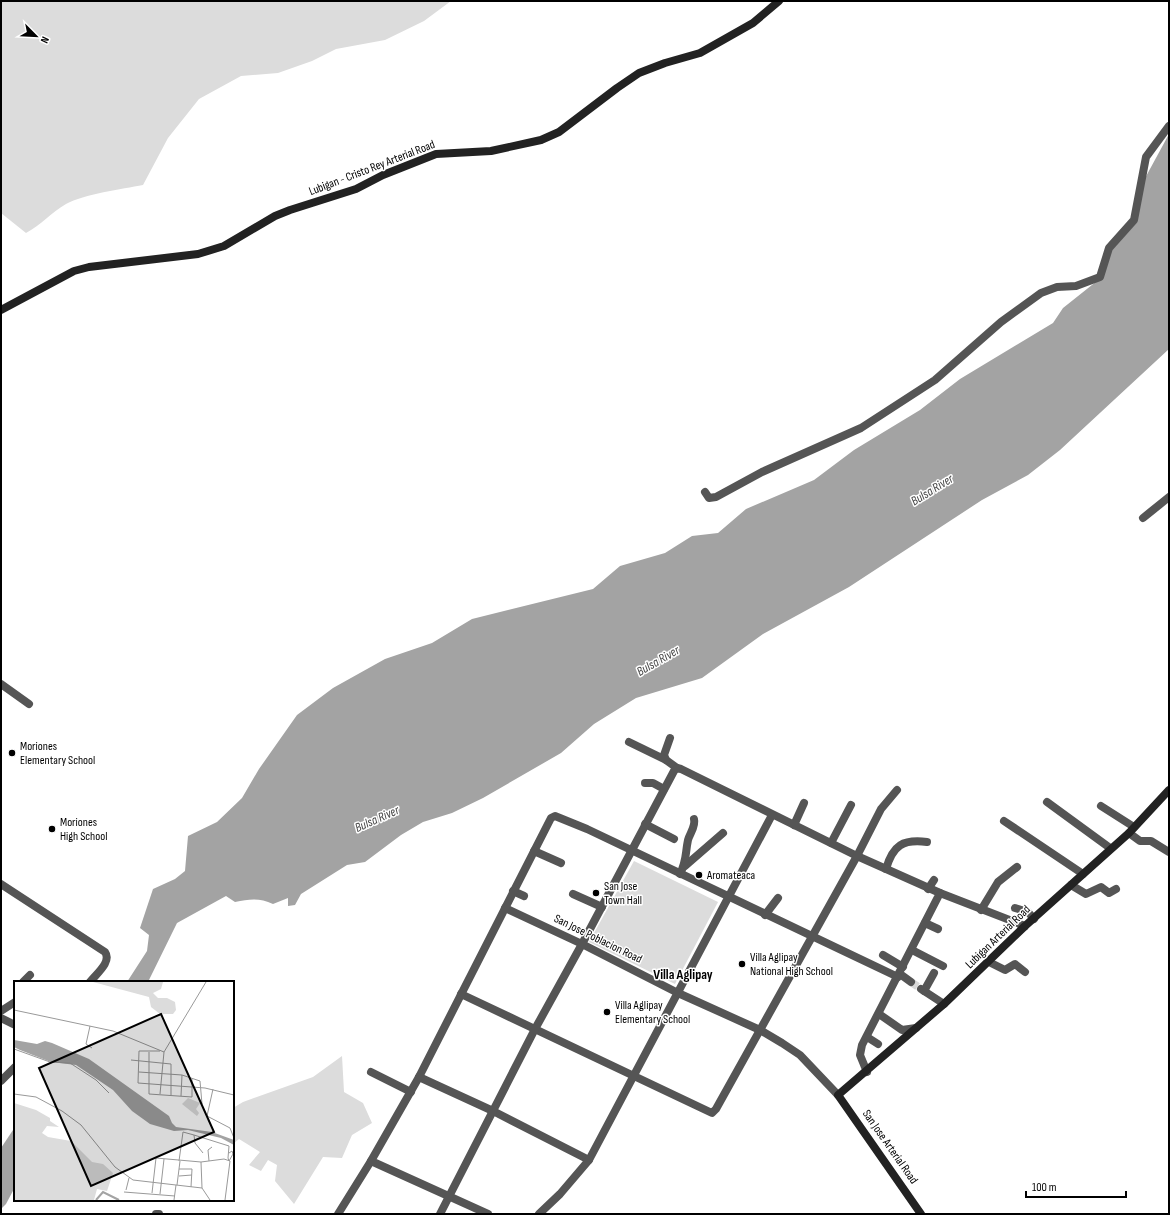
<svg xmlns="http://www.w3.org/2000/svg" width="1170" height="1215" viewBox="0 0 1170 1215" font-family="'Sofia Sans Condensed',sans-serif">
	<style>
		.green { fill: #dcdcdc }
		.water { fill: #a3a3a3 }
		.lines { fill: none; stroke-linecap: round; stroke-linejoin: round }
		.minor-tunnel { stroke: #d9d9d9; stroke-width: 8; stroke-dasharray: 8 4; stroke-linecap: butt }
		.minor { stroke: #555; stroke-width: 8 }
		.tertiary { stroke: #555; stroke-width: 8 }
		.secondary { stroke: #222; stroke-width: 8 }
		.poi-dot { fill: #000; stroke: #fff; stroke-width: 1.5 }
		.labels { text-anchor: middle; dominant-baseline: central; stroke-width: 3; stroke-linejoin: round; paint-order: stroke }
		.street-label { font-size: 12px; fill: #000; stroke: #fff }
		.poi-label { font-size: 12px; fill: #000; stroke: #fff; text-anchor: start }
		.water-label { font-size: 13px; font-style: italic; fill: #444; stroke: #fff }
		.quarter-label { font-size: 14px; font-weight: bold; fill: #000; stroke: #fff }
		.inset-river { fill: none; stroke: #a3a3a3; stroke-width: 2 }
		.inset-road { fill: none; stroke: #999; stroke-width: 1 }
		.view { fill: #000; fill-opacity: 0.15; stroke: #000; stroke-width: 2 }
		.inset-edge { fill: none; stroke: #000; stroke-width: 2 }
	</style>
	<rect width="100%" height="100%" fill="#fff"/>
	<g class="green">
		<path d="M1,1H451L424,21L385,40L336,49L312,61L278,73L241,76L199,99L168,138L143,185C122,189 84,194 66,204C52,212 41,225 26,233L1,213Z"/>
		<path d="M634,861L718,902L675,984L589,942Z"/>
		<path d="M342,1056L344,1092L363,1103L372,1123L352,1135L342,1158L323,1157L294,1204L275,1181L277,1165L268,1160L261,1171L249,1165L260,1152L239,1139L233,1144V1108L243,1102L313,1077Z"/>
	</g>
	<g class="water">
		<path d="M1169,134V349L1060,450L1028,475L982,500L849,587L763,634L702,678L636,698L594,724L561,753L483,798L452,813L423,822L401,835L365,862L347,865L301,894L295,905L288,906V898L273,904C260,898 250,899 235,902L226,896L177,923L148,982H127L147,951L149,935L140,928L153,889L175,879L185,871L188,836L217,822L242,798L259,769L297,715L333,688L385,659L432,643L472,619L593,589L620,566L665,553L692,536L718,533L746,509L814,480L854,450L920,410L960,379L1053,323L1063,308L1102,277L1111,250L1137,222L1144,180Z"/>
		<path d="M15,1127V1187L6,1204L1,1209V1148Z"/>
	</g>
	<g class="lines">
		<path class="minor-tunnel" d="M911,982L921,989"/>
		<g class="minor">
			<path d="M705,492L709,498L716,497L762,472L861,428L935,380L1001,322L1041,293L1057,287L1076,286L1100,277L1109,248L1134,220L1146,157L1169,126"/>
			<path d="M1143,518L1169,497"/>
			<path d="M1,684L29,704"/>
			<path d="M670,738L664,755L666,760L677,768"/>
			<path d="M629,742L666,760"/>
			<path d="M645,783H653L664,789"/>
			<path d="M1047,802L1110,848"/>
			<path d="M1101,806L1134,827"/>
			<path d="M1004,821L1083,874"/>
			<path d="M645,824L674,839"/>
			<path d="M794,825L804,803"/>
			<path d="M1129,833L1140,841H1151L1169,852"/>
			<path d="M831,843L851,805"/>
			<path d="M534,851L561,863"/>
			<path d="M685,866L723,833"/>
			<path d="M886,869C893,845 903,839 927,842"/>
			<path d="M680,874C687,860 685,854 688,840C690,833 696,826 694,819"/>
			<path d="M1,884L105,952C112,962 96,974 90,982"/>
			<path d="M1071,885L1086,894L1101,887L1109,893L1116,889"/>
			<path d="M928,889L934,880"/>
			<path d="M513,891L524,896"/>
			<path d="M940,893L1025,926"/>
			<path d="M573,894L602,907"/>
			<path d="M505,908L582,944L674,771L677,768L681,769L857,856L940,893L862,1045L860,1055L867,1072"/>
			<path d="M1015,908L1028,912L1034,919"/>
			<path d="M981,910L998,882L1017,867"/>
			<path d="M765,915L778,898"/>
			<path d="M925,923L938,929"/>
			<path d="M912,950L943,966"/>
			<path d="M883,955L903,967"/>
			<path d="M989,962L1005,970L1015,964L1025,972"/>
			<path d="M900,974L911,982"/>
			<path d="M23,982L30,975"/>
			<path d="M921,989L944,1004"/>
			<path d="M924,991L934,973"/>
			<path d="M461,994L712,1113L716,1109L857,856L881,809L897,790"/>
			<path d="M1,1011L15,1002"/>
			<path d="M879,1014L902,1030L916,1028"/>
			<path d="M1,1018L15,1025"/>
			<path d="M867,1037L878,1044"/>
			<path d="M371,1072L411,1092"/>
			<path d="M419,1077L493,1111L589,1160"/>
			<path d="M1,1081L15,1067"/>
			<path d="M156,1214H159"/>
			<path d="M338,1214L371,1161"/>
			<path d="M488,1214L371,1161L419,1077L551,818L555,816L587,829L898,977"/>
			<path d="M539,1214L560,1194L589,1160L772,815"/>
		</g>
		<path class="tertiary" d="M440,1214L535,1029L582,944L678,993L760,1030L782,1043L800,1055L838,1095"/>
		<g class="secondary">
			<path d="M1,310L74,271L89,267L198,254L224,246L275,216L290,210L356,189L383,175L436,154L491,151L541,140L559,132L617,88L639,73L665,63L700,53L753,23L779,1"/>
			<path d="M921,1214L838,1095L944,1004L1025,926L1129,833L1169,790"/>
		</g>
	</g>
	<g class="poi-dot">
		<circle cx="12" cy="753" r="4"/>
		<circle cx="52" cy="829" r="4"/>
		<circle cx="699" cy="875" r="4"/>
		<circle cx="596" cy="893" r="4"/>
		<circle cx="742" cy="964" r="4"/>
		<circle cx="607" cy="1012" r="4"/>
	</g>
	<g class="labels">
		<g class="street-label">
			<text transform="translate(372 168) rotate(-21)">Lubigan - Cristo Rey Arterial Road</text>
			<text transform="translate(998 937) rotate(-44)">Lubigan Arterial Road</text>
			<text transform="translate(598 939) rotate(26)">San Jose Poblacion Road</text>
			<text transform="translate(890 1147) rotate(55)">San Jose Arterial Road</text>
		</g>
		<g class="poi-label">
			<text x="20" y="746">Moriones<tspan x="20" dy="14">Elementary School</tspan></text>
			<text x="60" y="822">Moriones<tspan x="60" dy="14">High School</tspan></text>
			<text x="707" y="875">Aromateaca</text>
			<text x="604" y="886">San Jose<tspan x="604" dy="14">Town Hall</tspan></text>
			<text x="750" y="957">Villa Aglipay<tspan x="750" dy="14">National High School</tspan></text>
			<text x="615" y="1005">Villa Aglipay<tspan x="615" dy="14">Elementary School</tspan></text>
		</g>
		<g class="water-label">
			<text transform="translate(932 490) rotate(-32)">Bulsa River</text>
			<text transform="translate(658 661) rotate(-30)">Bulsa River</text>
			<text transform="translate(377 819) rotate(-24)">Bulsa River</text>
		</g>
		<g class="quarter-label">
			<text x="683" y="974">Villa Aglipay</text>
		</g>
	</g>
	<g transform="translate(14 981)">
		<rect width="220" height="220" fill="#fff"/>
		<path d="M79,1H149L147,8L139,12L144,17H153L161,21L162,29L159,33H146L137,26L135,16ZM174,117L186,122L182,128L185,132L183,135L168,123ZM0,122L22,129L36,137V140L45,146L33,145L28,152L34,156L57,160L78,181L89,183L99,192L93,210L83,208L80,219H0Z" fill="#dcdcdc"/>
		<path d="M0,59L23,63L31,60L38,62L75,78L155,135L158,142L162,146L198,151L220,159V164L207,157L174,149L160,150L136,143L118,130L99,109L62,84L37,81L6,69L0,66Z" fill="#a3a3a3"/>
		<path class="inset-river" d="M82,219L89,211L105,219"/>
		<path class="inset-road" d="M0,29L99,50L150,71L192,1M76,45L72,63L78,67M0,68L36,81L56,82L82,99L95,112M146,70H125L124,102L191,107L220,114M135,71V113L178,116V97M117,79L157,83V114M125,91L168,94L186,100L188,123M199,108L193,135L216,147L220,157M0,113L22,116L48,130L67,144L101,186L119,199L162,204L160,219M146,113L150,71M167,115L168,94M180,154L215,165L214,177L215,180L219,173L218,170L215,172M165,180L169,151L180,154L181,162L189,172M195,180L194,169L198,166M187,181L188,207L196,219M165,188H178L177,206M165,195L178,194M162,204L188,207M163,204L166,180M112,209L115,197M110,211L161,215M138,212L142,177L187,181L210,178L216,180L211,219M146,213L150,178"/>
		<path class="view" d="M147,33L200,151L77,205L25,87Z"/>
		<rect width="220" height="220" class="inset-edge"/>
	</g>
	<rect width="1170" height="1215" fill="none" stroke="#000000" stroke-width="4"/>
	<g transform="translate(36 36) rotate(114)" stroke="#ffffff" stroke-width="3" paint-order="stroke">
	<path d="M0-3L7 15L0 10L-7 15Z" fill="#000000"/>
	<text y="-6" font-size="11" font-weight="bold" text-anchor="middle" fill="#000000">N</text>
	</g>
	<path d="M1026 1191v6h100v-6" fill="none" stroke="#000000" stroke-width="2"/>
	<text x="1032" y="1191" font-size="12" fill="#000000" stroke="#ffffff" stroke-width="3" paint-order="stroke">100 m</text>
</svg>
